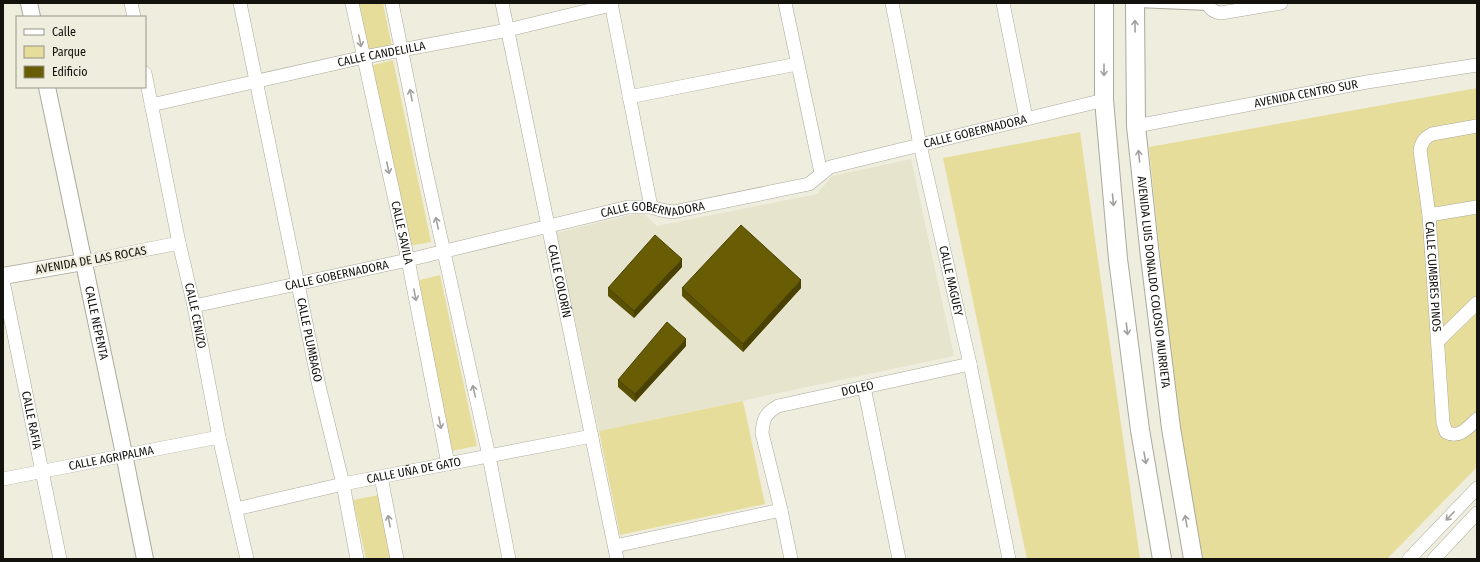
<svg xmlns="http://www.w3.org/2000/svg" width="1480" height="562" viewBox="0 0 1480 562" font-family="'Fira Sans Condensed',sans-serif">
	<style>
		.built { fill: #e7e4cd }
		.green { fill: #e7dd9b }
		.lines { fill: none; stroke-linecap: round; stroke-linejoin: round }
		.service-casing { stroke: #aba99a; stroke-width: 8 }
		.minor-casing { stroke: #aba99a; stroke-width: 14 }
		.tertiary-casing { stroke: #aba99a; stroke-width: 18 }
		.secondary-casing { stroke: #aba99a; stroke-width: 20 }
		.service { stroke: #fff; stroke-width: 6 }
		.minor { stroke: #fff; stroke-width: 13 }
		.tertiary { stroke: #fff; stroke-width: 16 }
		.secondary { stroke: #fff; stroke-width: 18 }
		.wall { fill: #595003 }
		.shaded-wall { fill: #494103 }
		.building { fill: #685d04; stroke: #494103 }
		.oneway { stroke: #a1a09e }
		.labels { text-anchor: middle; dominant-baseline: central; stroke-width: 4; stroke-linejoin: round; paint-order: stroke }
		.street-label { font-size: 12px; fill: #13120d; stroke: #efedde }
	</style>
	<rect width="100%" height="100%" fill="#efedde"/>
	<path class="built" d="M911,159L954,356L599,431L556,233L642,212L657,226L817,194L832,176Z"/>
	<g class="green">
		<path d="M358,3H383L392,47L369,51Z"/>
		<path d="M393,60L431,242L409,246L370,66Z"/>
		<path d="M1477,88V467L1387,559H1203L1175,401L1149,147Z"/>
		<path d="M1080,132L1140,559H1027L943,158Z"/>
		<path d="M440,275L477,446L451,451L416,281Z"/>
		<path d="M743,401L765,504L620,535L599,431Z"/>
		<path d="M379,495L392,559H366L353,500Z"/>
	</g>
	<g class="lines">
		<defs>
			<path id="service" d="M1137,4L1209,7"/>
			<g id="minor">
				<path d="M131,3L134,17"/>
				<path id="s1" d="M240,3L319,386L343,484L357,559"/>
				<path id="s2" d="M352,3L408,260L448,464"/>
				<path d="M392,3L423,157L489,456L509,559"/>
				<path id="s3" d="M502,3L617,559"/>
				<path d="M611,3L651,207"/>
				<path d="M785,3L821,173"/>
				<path id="s4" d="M892,3L920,145L970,364L1009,559"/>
				<path d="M1003,3L1026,118"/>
				<path d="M1208,3C1210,10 1214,12 1221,13L1281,3"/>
				<path id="s5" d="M145,73L179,243L194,306L219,437L247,559"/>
				<path d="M629,97L797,64"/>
				<path id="s6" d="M151,105L364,57L508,30L611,5"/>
				<path id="s7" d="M1136,126L1367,82L1477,65"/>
				<path id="s8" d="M1477,126L1432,134C1424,138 1422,142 1420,150L1429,215L1443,423L1446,432C1459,439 1468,428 1477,419"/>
				<path d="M1429,215L1477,207"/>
				<path d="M83,262L179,243"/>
				<path id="s9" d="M3,281L60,559"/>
				<path id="s10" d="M194,306L408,260L628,207H651L661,210L673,212L809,184L830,167L1104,100"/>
				<path d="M1438,341L1477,303"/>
				<path d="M864,387L899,559"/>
				<path d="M381,477L397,559"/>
				<path id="s11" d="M3,479L219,437"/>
				<path id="s12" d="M236,509L343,484L592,436"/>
				<path d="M615,546L781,510"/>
				<path id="s13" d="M791,559L781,510L762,433C763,418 766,413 778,406L970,364"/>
				<path d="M1409,559L1477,488"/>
				<path d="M1434,559L1477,513"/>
			</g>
			<g id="tertiary">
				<path d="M29,3L32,17"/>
				<path id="s14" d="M47,87L124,454L145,559"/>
				<path d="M3,276L83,262"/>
			</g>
			<g id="secondary">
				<path d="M1104,3V100L1118,259L1140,430L1162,559"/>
				<path id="s15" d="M1135,3L1136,126L1150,257L1171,428L1193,559"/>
			</g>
		</defs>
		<use href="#service" class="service-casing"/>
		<use href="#minor" class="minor-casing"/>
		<use href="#tertiary" class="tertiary-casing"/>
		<use href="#secondary" class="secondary-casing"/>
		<use href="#service" class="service"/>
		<use href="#minor" class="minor"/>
		<use href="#tertiary" class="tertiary"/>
		<use href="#secondary" class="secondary"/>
	</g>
	<g class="wall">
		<path d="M682,267L634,318L608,296V288Z"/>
		<path d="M682,288H801L743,352L682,296Z"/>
		<path d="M686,346L635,402L618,387V380Z"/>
	</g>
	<g class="shaded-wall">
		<path d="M682,259V267L634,318V311Z"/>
		<path d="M801,280V288L743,352V344Z"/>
		<path d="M686,339V346L635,402V394Z"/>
	</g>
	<g class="building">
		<path d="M741,225L801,280L743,344L682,288Z"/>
		<path d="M655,235L682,259L634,311L608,288Z"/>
		<path d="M667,322L686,339L635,394L618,380Z"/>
	</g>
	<defs><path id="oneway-shaft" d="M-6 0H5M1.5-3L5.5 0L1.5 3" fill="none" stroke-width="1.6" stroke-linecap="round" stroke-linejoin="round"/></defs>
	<g class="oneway">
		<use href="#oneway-shaft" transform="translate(1135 26) rotate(-91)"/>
		<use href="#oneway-shaft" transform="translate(360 41) rotate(78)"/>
		<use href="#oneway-shaft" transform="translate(1104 70) rotate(90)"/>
		<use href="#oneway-shaft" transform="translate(411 95) rotate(-101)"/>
		<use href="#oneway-shaft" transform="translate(1139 156) rotate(-96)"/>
		<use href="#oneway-shaft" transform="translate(388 168) rotate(78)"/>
		<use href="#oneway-shaft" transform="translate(1113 200) rotate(85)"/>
		<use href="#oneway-shaft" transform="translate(437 223) rotate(-102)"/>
		<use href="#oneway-shaft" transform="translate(415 295) rotate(79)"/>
		<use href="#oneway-shaft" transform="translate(1127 329) rotate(83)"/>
		<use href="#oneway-shaft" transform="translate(474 391) rotate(-103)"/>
		<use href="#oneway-shaft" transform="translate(440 423) rotate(79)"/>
		<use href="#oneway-shaft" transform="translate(1145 458) rotate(80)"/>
		<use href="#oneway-shaft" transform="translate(1450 516) rotate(134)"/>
		<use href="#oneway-shaft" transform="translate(389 521) rotate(-101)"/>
		<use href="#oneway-shaft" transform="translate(1186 521) rotate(-100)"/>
	</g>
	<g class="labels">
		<g class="street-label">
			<text stroke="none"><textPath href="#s6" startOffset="236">CALLE CANDELILLA</textPath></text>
			<text stroke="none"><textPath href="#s7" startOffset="173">AVENIDA CENTRO SUR</textPath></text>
			<text stroke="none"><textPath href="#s10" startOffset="806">CALLE GOBERNADORA</textPath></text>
			<text stroke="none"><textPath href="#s10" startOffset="470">CALLE GOBERNADORA</textPath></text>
			<text stroke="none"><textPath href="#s2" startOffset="235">CALLE SAVILA</textPath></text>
			<text transform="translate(91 260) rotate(-10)">AVENIDA DE LAS ROCAS</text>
			<text stroke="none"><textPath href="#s10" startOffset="146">CALLE GOBERNADORA</textPath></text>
			<text stroke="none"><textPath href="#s8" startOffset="194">CALLE CUMBRES PINOS</textPath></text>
			<text stroke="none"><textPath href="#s3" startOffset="284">CALLE COLORÍN</textPath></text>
			<text stroke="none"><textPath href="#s4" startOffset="284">CALLE MAGUEY</textPath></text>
			<text stroke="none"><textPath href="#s15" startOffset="280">AVENIDA LUIS DONALDO COLOSIO MURRIETA</textPath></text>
			<text stroke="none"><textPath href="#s5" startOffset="248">CALLE CENIZO</textPath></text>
			<text stroke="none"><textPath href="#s14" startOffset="241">CALLE NEPENTA</textPath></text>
			<text stroke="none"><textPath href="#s1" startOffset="344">CALLE PLUMBAGO</textPath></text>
			<text stroke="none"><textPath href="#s13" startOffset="244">DOLEO</textPath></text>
			<text stroke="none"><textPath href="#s9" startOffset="142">CALLE RAFIA</textPath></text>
			<text stroke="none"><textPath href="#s11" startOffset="110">CALLE AGRIPALMA</textPath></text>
			<text stroke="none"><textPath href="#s12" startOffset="182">CALLE UÑA DE GATO</textPath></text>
		</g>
	</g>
	<rect width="1480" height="562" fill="none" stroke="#13120d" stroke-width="8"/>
	<rect x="16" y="16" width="130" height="72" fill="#efedde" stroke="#97958a"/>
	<rect x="24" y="29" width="20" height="6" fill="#ffffff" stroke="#97958a"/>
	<text x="52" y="36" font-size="12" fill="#13120d">Calle</text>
	<rect x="24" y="46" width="20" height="12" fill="#e7dd9b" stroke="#97958a"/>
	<text x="52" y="56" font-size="12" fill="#13120d">Parque</text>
	<rect x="24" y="66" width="20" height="12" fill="#685d04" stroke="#97958a"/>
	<text x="52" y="76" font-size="12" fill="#13120d">Edificio</text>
</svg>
